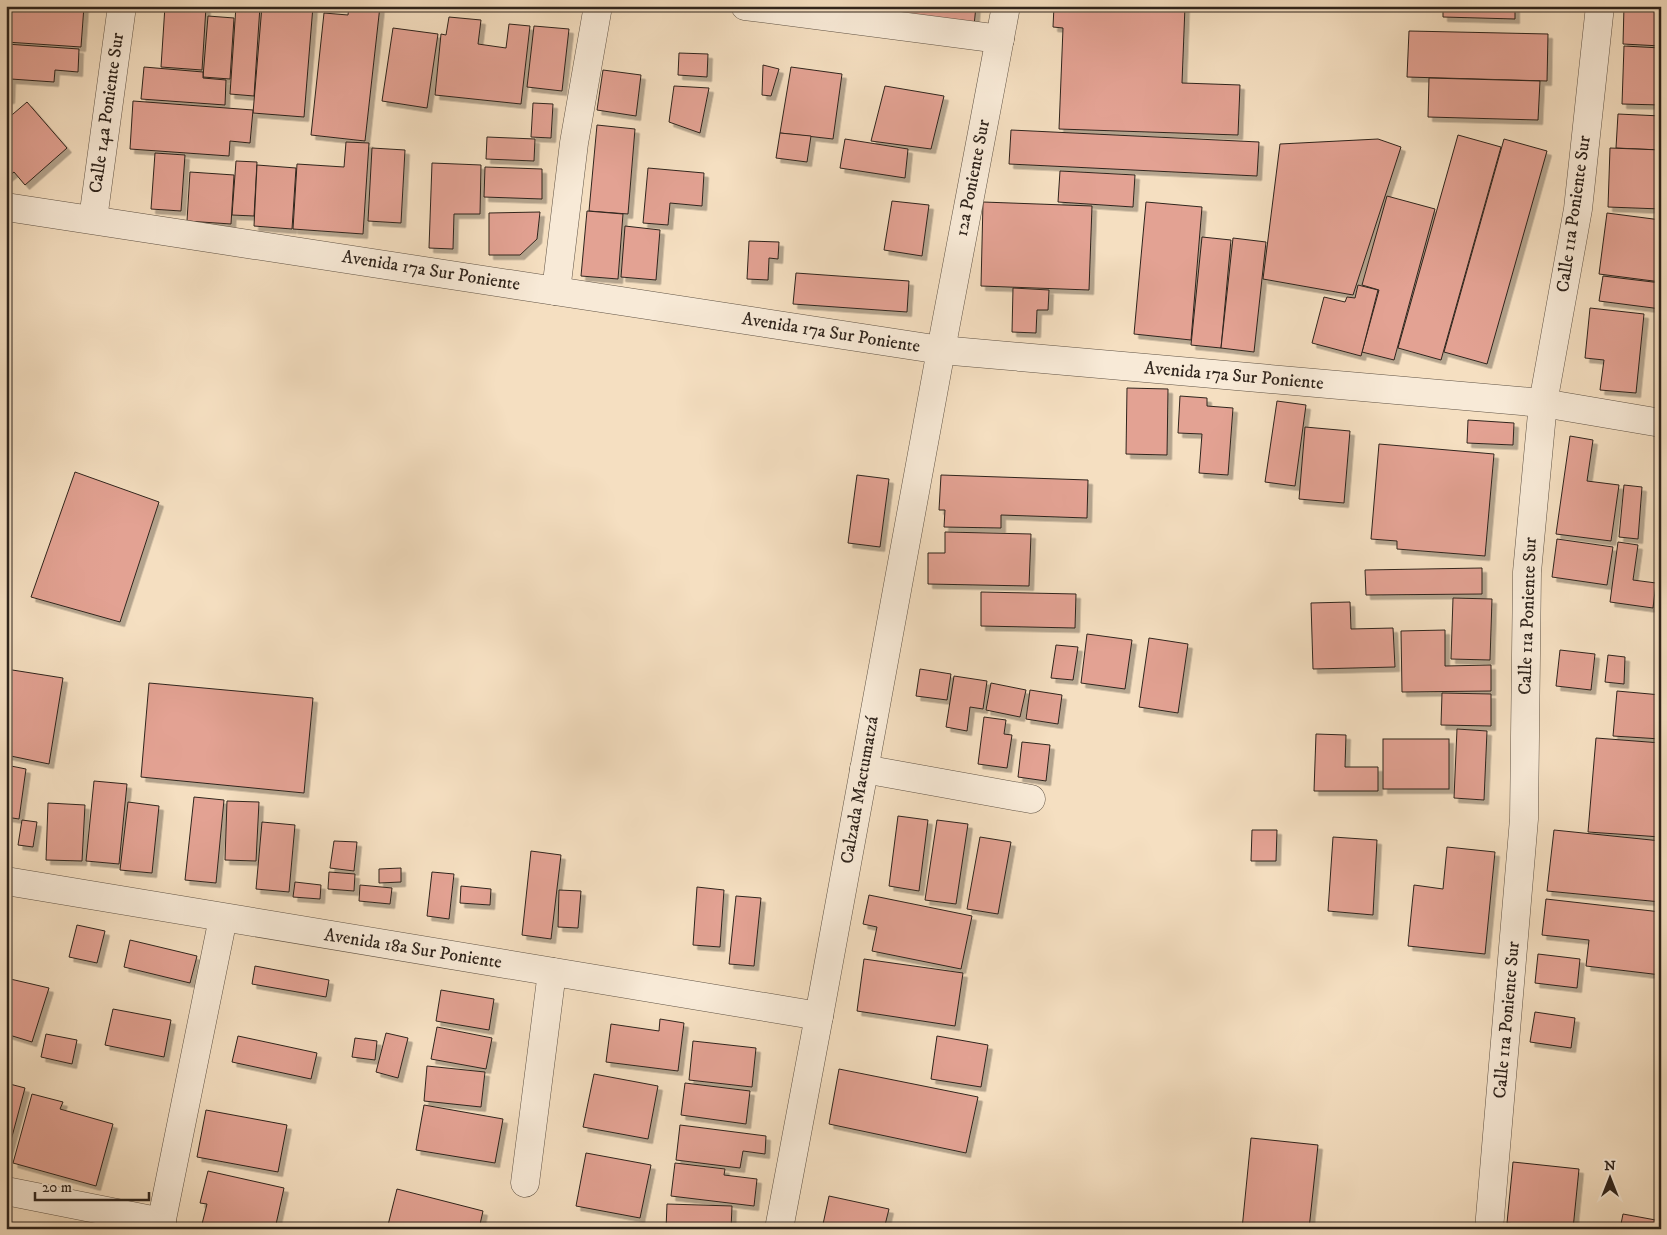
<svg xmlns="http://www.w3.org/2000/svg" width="1667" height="1235" viewBox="0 0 1667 1235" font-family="'IM FELL DW Pica',serif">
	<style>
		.building { fill: #e3a293; stroke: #2f241c; filter: url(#shadow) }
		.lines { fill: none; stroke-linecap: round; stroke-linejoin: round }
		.minor-casing { stroke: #605345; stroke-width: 29 }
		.minor { stroke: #f8ead7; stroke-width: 28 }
		.labels { text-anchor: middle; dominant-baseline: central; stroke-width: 4; stroke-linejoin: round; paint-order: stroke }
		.street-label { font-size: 18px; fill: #2f241c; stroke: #f8ead7 }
	</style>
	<defs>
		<filter id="shadow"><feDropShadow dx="4.5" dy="4.5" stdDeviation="0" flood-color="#0004"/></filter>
	</defs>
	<rect width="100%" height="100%" fill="#f5dfc1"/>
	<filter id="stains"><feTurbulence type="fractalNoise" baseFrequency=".004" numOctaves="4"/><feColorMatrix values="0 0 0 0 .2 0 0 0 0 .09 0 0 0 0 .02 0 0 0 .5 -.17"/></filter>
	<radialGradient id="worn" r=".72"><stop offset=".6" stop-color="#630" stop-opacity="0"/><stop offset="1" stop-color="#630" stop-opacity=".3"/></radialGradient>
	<g class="building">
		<path d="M20,6H84L81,47L6,42V7L20,8Z"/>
		<path d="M165,6L206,7L202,70L161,67Z"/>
		<path d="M236,6H260L254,96L230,94Z"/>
		<path d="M262,6H313L304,117L253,113Z"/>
		<path d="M349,6H380L365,141L311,135L324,13L348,15Z"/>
		<path d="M791,6H976L974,26Z"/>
		<path d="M1054,6H1185L1182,83L1240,85L1238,135L1059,129L1063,28L1053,27Z"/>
		<path d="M1443,6H1515V19L1443,17Z"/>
		<path d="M1624,6L1661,7V46L1623,44Z"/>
		<path d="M208,16L234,18L230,79L203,77Z"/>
		<path d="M449,17L481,20L478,44L506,48L509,24L530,26L521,104L435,95L441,34L446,35Z"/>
		<path d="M534,26L569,29L562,91L527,87Z"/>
		<path d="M393,28L438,34L427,108L382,101Z"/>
		<path d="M1409,31L1548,34L1547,81L1407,77Z"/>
		<path d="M6,44L79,49L78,72L55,70L54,82L11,79L10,99H6Z"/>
		<path d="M1624,46L1661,48V105L1622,104Z"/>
		<path d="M679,53L708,54L707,77L678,75Z"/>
		<path d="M763,65L779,69L771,96L762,95Z"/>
		<path d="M144,67L203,72V78L226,80L225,105L141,99Z"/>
		<path d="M791,67L842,74L833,139L780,133Z"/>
		<path d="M603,70L641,75L636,116L597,110Z"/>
		<path d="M1429,78L1540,81L1538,120L1428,117Z"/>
		<path d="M674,86L709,88L700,133L669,122Z"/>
		<path d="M885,86L944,96L931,149L871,141Z"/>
		<path d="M133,101L253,110L250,143L230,141L229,156L130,149Z"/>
		<path d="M27,102L67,148L25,185L14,172L6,178V120Z"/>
		<path d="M533,103L553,104L551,138L531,137Z"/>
		<path d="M1618,114L1661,116V150L1616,148Z"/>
		<path d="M597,125L635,129L628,214L589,211Z"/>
		<path d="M1011,130L1259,142L1257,176L1009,164Z"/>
		<path d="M780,133L811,136L807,162L776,158Z"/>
		<path d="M1458,135L1501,147L1441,360L1398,348Z"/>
		<path d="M487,137L535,139L534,161L486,159Z"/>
		<path d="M845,139L908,149L905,178L840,168Z"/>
		<path d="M1378,139L1401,147L1353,295L1263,279L1280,144Z"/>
		<path d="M1504,139L1547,151L1487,364L1444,352Z"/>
		<path d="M346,142L369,143L363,234L293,229L297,164L344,167Z"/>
		<path d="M372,148L405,150L401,223L368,221Z"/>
		<path d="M1610,148L1661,150V209L1608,207Z"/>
		<path d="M155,153L185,155L181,211L151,209Z"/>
		<path d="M236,161L257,162L254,216L232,215Z"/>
		<path d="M432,163L481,165L480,214H454L453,249L429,248Z"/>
		<path d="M257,165L296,168L292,229L254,226Z"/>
		<path d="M485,167L542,169V199L484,197Z"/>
		<path d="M648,168L704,173L702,206L670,203L668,225L643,223Z"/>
		<path d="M1060,171L1135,175L1133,207L1058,202Z"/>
		<path d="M190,172L234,175L231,224L187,221Z"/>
		<path d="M1387,196L1435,209L1394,360L1362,352L1379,290L1362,285Z"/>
		<path d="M892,201L929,205L922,256L884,250Z"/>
		<path d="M983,202L1092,206L1089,290L981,286Z"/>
		<path d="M1146,202L1202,207L1191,340L1134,334Z"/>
		<path d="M587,211L623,214L618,279L581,276Z"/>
		<path d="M540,212L537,239L520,255H489V213Z"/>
		<path d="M1607,213L1661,220V282L1599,274Z"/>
		<path d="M625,226L660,230L656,280L621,277Z"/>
		<path d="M1202,237L1231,240L1221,348L1191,345Z"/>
		<path d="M1233,238L1266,242L1254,352L1221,348Z"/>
		<path d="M749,241L779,242L778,259L769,258L768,280L747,279Z"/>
		<path d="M796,273L909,281L907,312L793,304Z"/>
		<path d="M1603,276L1661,283V309L1599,301Z"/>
		<path d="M1358,285L1378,290L1361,356L1312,343L1324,297L1345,302L1347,297L1355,298Z"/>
		<path d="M1013,288L1049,290L1048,310H1037L1036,333L1012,332Z"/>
		<path d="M1590,308L1644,314L1636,393L1600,390L1604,360L1585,358Z"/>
		<path d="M1127,388L1168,389L1167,455L1126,454Z"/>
		<path d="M1180,396L1207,398V406L1233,408L1228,475L1199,473L1202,434L1178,433Z"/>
		<path d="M1277,401L1306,405L1295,486L1265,482Z"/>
		<path d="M1468,420L1514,423L1513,445L1467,443Z"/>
		<path d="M1305,427L1350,431L1344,503L1299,499Z"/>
		<path d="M1570,436L1593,440L1587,481L1619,485L1611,541L1556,534Z"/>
		<path d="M1379,444L1494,454L1485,556L1397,549V541L1371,539Z"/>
		<path d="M75,472L159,502L120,622L31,597Z"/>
		<path d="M857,475L889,479L880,547L848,543Z"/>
		<path d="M941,475L1088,480L1087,518L1001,515V528L944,527L945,510H939Z"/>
		<path d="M1624,485L1642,487L1638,539L1619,537Z"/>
		<path d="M945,532L1031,534L1029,586L928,584V553H945Z"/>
		<path d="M1557,539L1613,547L1607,585L1552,577Z"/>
		<path d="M1618,542L1638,545L1633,580L1656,583L1653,608L1610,602Z"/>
		<path d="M1482,568V594L1366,595L1365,570Z"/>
		<path d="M981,592L1076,594L1075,628L981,626Z"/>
		<path d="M1453,598L1492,599L1490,660L1451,659Z"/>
		<path d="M1350,602L1351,629L1393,628L1395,667L1313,669L1311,603Z"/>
		<path d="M1445,630V666L1491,665V691L1402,692L1401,631Z"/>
		<path d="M1087,634L1132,640L1125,689L1081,683Z"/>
		<path d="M1149,638L1188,644L1178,713L1139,707Z"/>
		<path d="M1056,645L1078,647L1073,680L1051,678Z"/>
		<path d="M1560,650L1595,654L1591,690L1556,686Z"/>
		<path d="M1608,655L1625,657L1624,684L1605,682Z"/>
		<path d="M6,669L63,678L49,764L6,755Z"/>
		<path d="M920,669L951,674L947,700L916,696Z"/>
		<path d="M954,676L987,681L983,709L970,707L967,731L946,727Z"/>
		<path d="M149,683L313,698L304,793L141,777Z"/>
		<path d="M991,683L1026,690L1020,717L986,710Z"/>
		<path d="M1030,690L1062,695L1058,724L1026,719Z"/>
		<path d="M1617,691L1661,695V739L1613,736Z"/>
		<path d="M1442,693L1491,694V726L1441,725Z"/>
		<path d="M984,717L1006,720L1004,734L1012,735L1007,768L978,764Z"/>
		<path d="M1457,729L1487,731L1484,800L1454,798Z"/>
		<path d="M1316,734L1346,735L1345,767H1378V791H1314Z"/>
		<path d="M1596,738L1661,743V837L1588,832Z"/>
		<rect x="1383" y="739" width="66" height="50"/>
		<path d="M1022,742L1050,745L1046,781L1018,777Z"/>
		<path d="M6,765L26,769L19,819L6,817Z"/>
		<path d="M94,781L127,784L119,864L86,861Z"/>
		<path d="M194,797L224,800L216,883L185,880Z"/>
		<path d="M227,801L259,802L256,861L225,860Z"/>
		<path d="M128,802L159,806L152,873L120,870Z"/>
		<path d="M48,803L85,805L82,861L46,860Z"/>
		<path d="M898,816L928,820L919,891L889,886Z"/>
		<path d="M22,820L37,822L33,847L18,845Z"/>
		<path d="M937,820L968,824L956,904L925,900Z"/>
		<path d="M262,822L295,825L289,892L256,889Z"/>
		<path d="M1252,830H1277L1276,861H1251Z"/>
		<path d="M1554,830L1661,841V902L1547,891Z"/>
		<path d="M980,837L1011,842L998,914L967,909Z"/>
		<path d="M1333,837L1377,840L1373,915L1328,911Z"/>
		<path d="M334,841L357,842L354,871L330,868Z"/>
		<path d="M1447,847L1495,852L1485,954L1408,946L1414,885L1443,889Z"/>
		<path d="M531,851L561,855L551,939L522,935Z"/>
		<path d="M401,868V882L379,883V869Z"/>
		<path d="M329,872L355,874L354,891L328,889Z"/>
		<path d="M432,872L454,874L449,919L427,916Z"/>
		<path d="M295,882L321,885L320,899L293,897Z"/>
		<path d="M360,885L392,888L390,904L359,901Z"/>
		<path d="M461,886L491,889L490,905L460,903Z"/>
		<path d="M697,887L724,890L720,947L693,945Z"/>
		<path d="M559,890L581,891L578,928L558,927Z"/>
		<path d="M869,895L972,916L961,969L872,951L877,927L863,924Z"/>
		<path d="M736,896L761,898L754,966L729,964Z"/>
		<path d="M1546,899L1661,912V975L1586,966L1589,940L1542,935Z"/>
		<path d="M77,925L105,931L97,963L69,957Z"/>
		<path d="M130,940L197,956L190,983L124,967Z"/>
		<path d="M1538,954L1580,959L1577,988L1535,983Z"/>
		<path d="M864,959L963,973L955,1026L857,1011Z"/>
		<path d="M255,966L329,980L326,997L252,984Z"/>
		<path d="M6,978L49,988L32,1042L6,1034Z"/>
		<path d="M441,990L494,999L489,1030L436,1021Z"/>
		<path d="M113,1009L171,1020L164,1057L105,1045Z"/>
		<path d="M1535,1012L1575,1018L1571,1048L1530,1042Z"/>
		<path d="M660,1019L684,1023L678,1071L606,1062L611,1024L659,1031Z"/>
		<path d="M437,1027L492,1038L486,1069L431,1059Z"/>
		<path d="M386,1033L408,1038L398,1078L376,1072Z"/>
		<path d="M46,1034L77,1040L72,1064L41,1057Z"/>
		<path d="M238,1036L317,1053L311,1079L232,1062Z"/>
		<path d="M937,1036L988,1045L981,1087L931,1079Z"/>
		<path d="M355,1038L377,1041L375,1060L352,1057Z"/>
		<path d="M693,1041L756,1048L752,1087L689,1080Z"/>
		<path d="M427,1066L485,1072L481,1107L424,1101Z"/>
		<path d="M839,1069L978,1097L966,1153L829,1124Z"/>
		<path d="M594,1074L658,1086L648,1139L583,1127Z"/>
		<path d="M6,1083L25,1088L6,1159Z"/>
		<path d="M685,1083L750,1091L746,1124L681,1115Z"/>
		<path d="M32,1094L63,1102L60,1109L113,1124L96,1186L13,1163Z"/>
		<path d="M424,1105L503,1119L495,1163L416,1150Z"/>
		<path d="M206,1110L287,1125L278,1172L197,1157Z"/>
		<path d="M680,1125L766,1136L765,1154L743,1151L740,1168L676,1160Z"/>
		<path d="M1251,1138L1318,1145L1309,1229H1242Z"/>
		<path d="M586,1153L651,1165L640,1218L576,1206Z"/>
		<path d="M1513,1162L1579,1169L1573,1229H1557L1507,1223Z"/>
		<path d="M675,1163L725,1169L724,1175L757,1179L754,1206L671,1196Z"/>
		<path d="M208,1171L284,1188L275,1229L201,1228L207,1204L200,1203Z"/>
		<path d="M397,1189L483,1211L479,1229H387Z"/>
		<path d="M829,1196L889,1209L884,1229H822Z"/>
		<path d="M667,1204L732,1206L731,1229H666Z"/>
		<path d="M1623,1214L1661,1221V1229H1620Z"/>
	</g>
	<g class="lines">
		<defs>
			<g id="minor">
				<path d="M745,6L1000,39"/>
				<path d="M6,207L941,350L1543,403L1661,423"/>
				<path d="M93,219L122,6"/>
				<path d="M556,291L574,143L598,6"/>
				<path d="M864,769L1031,799"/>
				<path d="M6,881L819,1016"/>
				<path d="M525,1183L552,972"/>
				<path d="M6,1191L162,1222"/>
				<path d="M160,1229L223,918"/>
				<path d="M779,1229L819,1016L941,350L1006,6"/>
				<path d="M1489,1229L1524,819L1527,572L1543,403L1578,209L1600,6"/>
			</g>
		</defs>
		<use href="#minor" class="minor-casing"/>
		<use href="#minor" class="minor"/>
	</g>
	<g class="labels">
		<g class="street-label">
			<text transform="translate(107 113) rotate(-82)">Calle 14a Poniente Sur</text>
			<text transform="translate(973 178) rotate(-79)">12a Poniente Sur</text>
			<text transform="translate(1574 214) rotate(-82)">Calle 11a Poniente Sur</text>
			<text transform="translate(431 271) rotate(9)">Avenida 17a Sur Poniente</text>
			<text transform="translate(831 333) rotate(9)">Avenida 17a Sur Poniente</text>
			<text transform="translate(1234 376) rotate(5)">Avenida 17a Sur Poniente</text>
			<text transform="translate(1528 616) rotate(-88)">Calle 11a Poniente Sur</text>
			<text transform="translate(860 790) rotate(-80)">Calzada Mactumatzá</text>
			<text transform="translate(413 949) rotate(9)">Avenida 18a Sur Poniente</text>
			<text transform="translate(1507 1020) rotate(-85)">Calle 11a Poniente Sur</text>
		</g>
	</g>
	<rect width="1667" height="1235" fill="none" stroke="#f5dfc1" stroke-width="25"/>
	<rect x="8" y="8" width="1652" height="1220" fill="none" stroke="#2f241c" stroke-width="2.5"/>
	<rect x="12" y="12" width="1642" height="1210" fill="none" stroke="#2f241c"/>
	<g transform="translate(1610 1178)" stroke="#f8ead7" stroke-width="4" paint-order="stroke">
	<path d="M0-4L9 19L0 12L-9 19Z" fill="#2f241c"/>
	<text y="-8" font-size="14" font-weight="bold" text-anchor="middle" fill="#2f241c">N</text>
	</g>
	<path d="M35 1192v8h114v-8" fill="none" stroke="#2f241c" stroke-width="2.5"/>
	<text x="42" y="1192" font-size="15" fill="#2f241c" stroke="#f8ead7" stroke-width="4" paint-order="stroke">20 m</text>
	<rect width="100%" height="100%" filter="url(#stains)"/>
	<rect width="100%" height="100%" fill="url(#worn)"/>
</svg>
